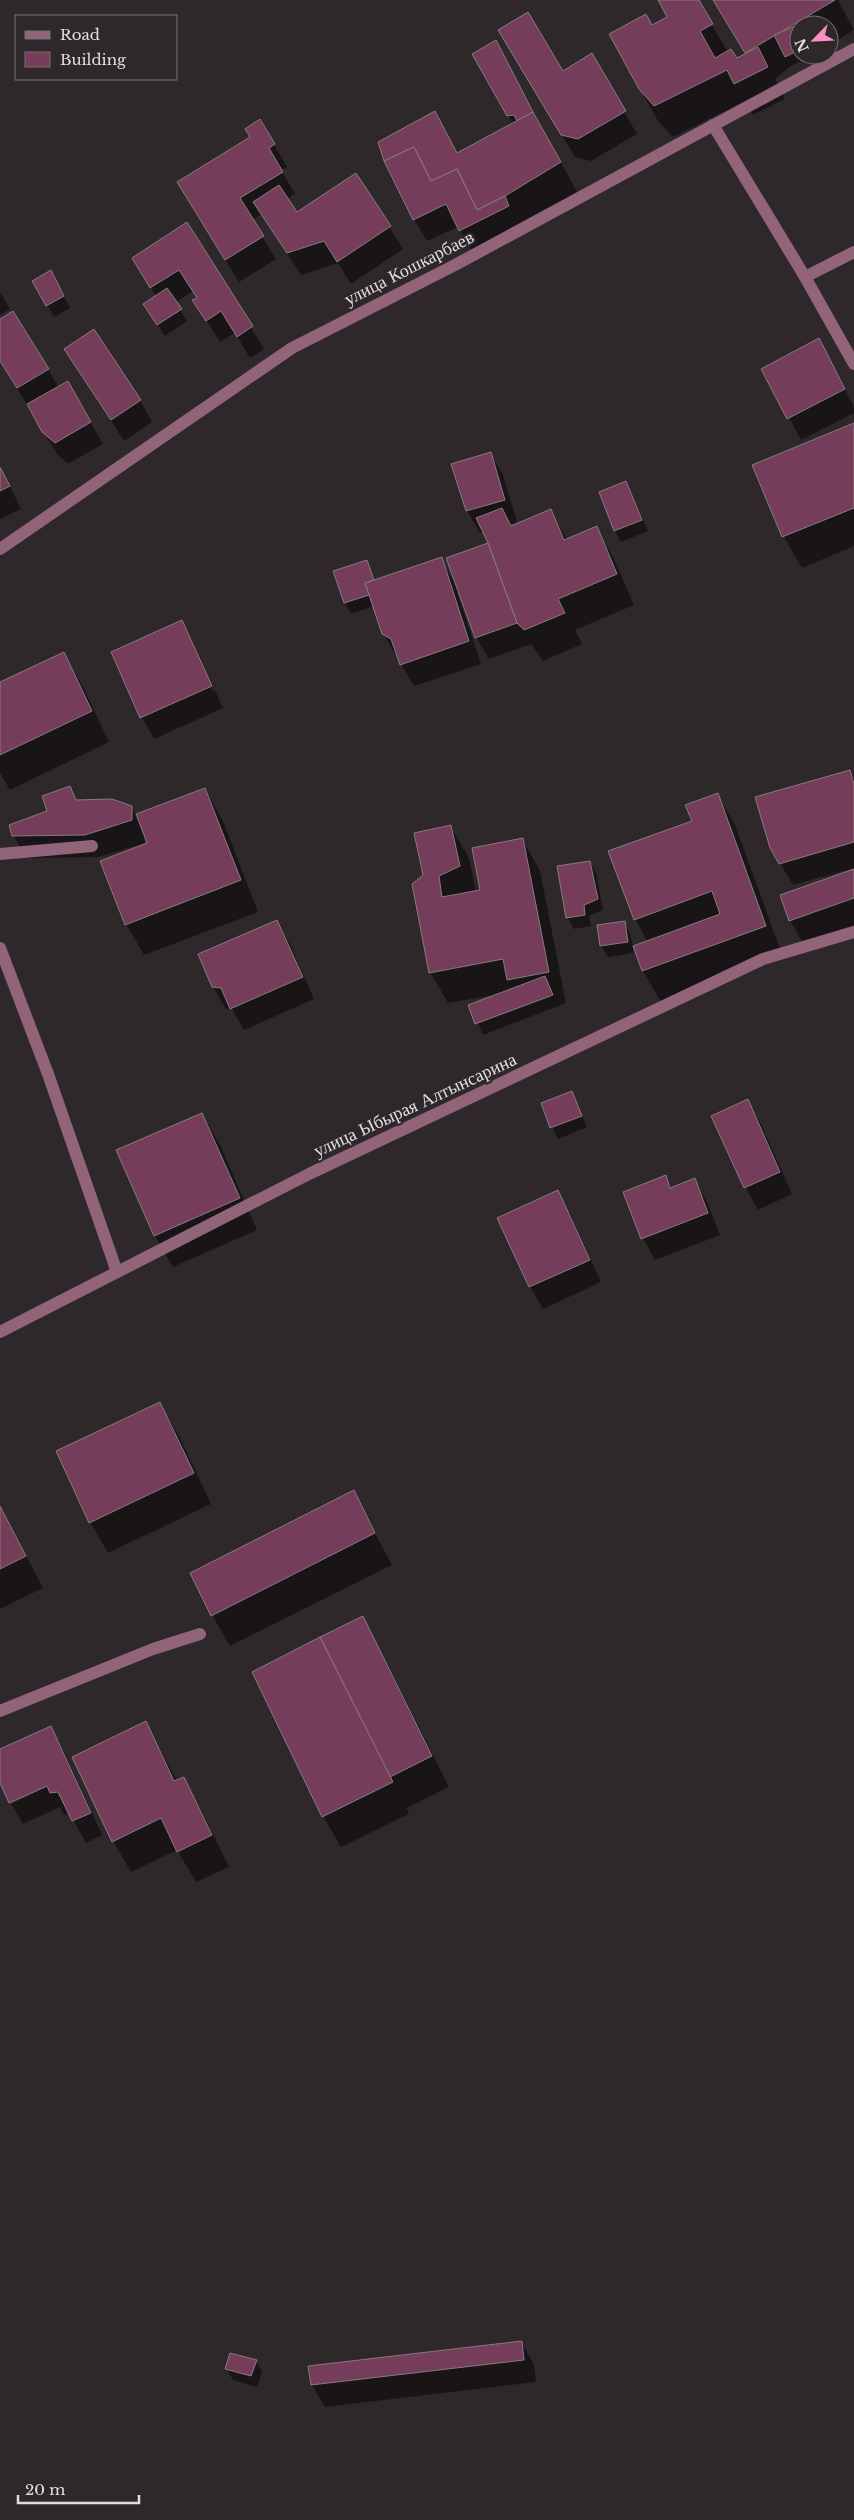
<svg xmlns="http://www.w3.org/2000/svg" width="854" height="2520" viewBox="0 0 854 2520" font-family="'Libre Baskerville',serif">
	<style>
		.shadow { fill: #0007; fill-rule: evenodd }
		.building { fill: #763d5b; stroke: #847c7f }
		.lines { fill: none; stroke-linecap: round; stroke-linejoin: round }
		.minor { stroke: #92647a; stroke-width: 12 }
		.labels { text-anchor: middle; dominant-baseline: central; stroke-width: 4.5; stroke-linejoin: round; paint-order: stroke }
		.street-label { font-size: 18px; fill: #e2dedf; stroke: #2f282b }
	</style>
	<rect width="100%" height="100%" fill="#2f282b"/>
	<g class="shadow">
		<path d="M659,0H697L728,52L736,60L746,54L714,0H838L854,30L829,46V25H799V55H815L791,66L775,79L785,99L753,115L745,101L673,137L658,121L640,89L652,27L669,17Z"/>
		<path d="M500,30L562,72L591,55L637,134L591,161L575,157Z"/>
		<path d="M496,42L578,194L473,253L458,227L427,241L414,219L458,154L513,124L474,54Z"/>
		<path d="M260,121L287,167L281,170L295,194L287,199L296,214L356,175L403,249L351,284L338,263L301,275L262,214L252,220L276,259L239,282L191,205L252,138Z"/>
		<path d="M187,224L264,349L250,358L235,333L220,342L194,300L197,299L193,291L176,302L187,321L165,336L151,315L156,296L146,280Z"/>
		<path d="M34,281L57,283L70,308L54,317Z"/>
		<path d="M0,292L10,309L0,315Z"/>
		<path d="M0,321L48,369L58,387L67,382L103,444L68,464L57,454L0,360Z"/>
		<path d="M65,349L140,400L152,422L124,441Z"/>
		<path d="M831,362L854,407V413L801,440L763,369Z"/>
		<path d="M854,424V546L802,568L784,537L754,466Z"/>
		<path d="M490,453L503,475L517,522L510,524L512,527L550,510L567,540L596,528L614,559L634,605L575,630L582,644L543,661L531,644L489,659L476,637L459,591L457,592L481,664L414,686L383,633L374,606L351,614L345,603L366,561L375,580L441,559L455,584L490,543L484,532L480,533L467,511Z"/>
		<path d="M0,466L21,509L0,519Z"/>
		<path d="M626,482L648,531L621,542L615,531Z"/>
		<path d="M182,622L194,644L223,708L154,739L142,717ZM191,643H194L215,691L213,692Z"/>
		<path d="M64,654L82,685L109,742L10,790L0,773V684Z"/>
		<path d="M849,771L854,779V868L793,885L771,848Z"/>
		<path d="M69,787L77,801L131,807L136,815L205,789L223,821L258,912L144,955L126,924L151,843L144,834L145,843L98,857L26,858L14,836L48,812Z"/>
		<path d="M717,794L735,825L783,957L661,1002L643,971L648,942L635,919L693,821Z"/>
		<path d="M451,827L469,858L476,892L482,891L522,839L540,871L566,1003L483,1035L470,1006L494,995L448,1003L430,972L424,876Z"/>
		<path d="M590,862L596,873L603,910L589,916L591,926L574,929L568,918L558,867Z"/>
		<path d="M854,871V925L802,942L790,920Z"/>
		<path d="M277,922L290,944L314,999L244,1030L232,1009H226L213,987Z"/>
		<path d="M624,922L630,933L634,953L608,957L601,946L598,926Z"/>
		<path d="M571,1092L587,1127L558,1139L542,1104Z"/>
		<path d="M747,1100L760,1122L792,1194L758,1210L746,1188L713,1116Z"/>
		<path d="M202,1114L220,1145L257,1230L173,1267L155,1236L118,1151Z"/>
		<path d="M665,1177L672,1188L695,1180L707,1202L720,1235L655,1260L643,1238Z"/>
		<path d="M557,1192L570,1214L601,1282L543,1309L530,1287L499,1218Z"/>
		<path d="M160,1403L178,1434L211,1504L108,1553L90,1522Z"/>
		<path d="M353,1492L392,1565L230,1646L212,1615Z"/>
		<path d="M0,1505L43,1588L0,1609Z"/>
		<path d="M362,1618L380,1649L449,1787L407,1808L409,1814L341,1847L323,1816Z"/>
		<path d="M146,1723L177,1781L183,1778L201,1810L229,1867L196,1882L177,1850L131,1872L113,1841Z"/>
		<path d="M50,1727L63,1749L102,1835L86,1843L70,1814L64,1815L60,1807L23,1824L11,1804L53,1784L0,1781V1750Z"/>
		<path d="M522,2343L534,2365L536,2382L325,2407L312,2385Z"/>
		<path d="M256,2361L262,2372L257,2387L233,2380L226,2368Z"/>
	</g>
	<g class="building">
		<path d="M658,0H699L713,24L700,31L715,58L731,49L737,58L758,47L768,67L734,84L727,70L654,106L639,89L609,34L646,14L652,25L667,17Z"/>
		<path d="M713,0H835L745,53Z"/>
		<path d="M528,12L563,71L592,53L626,111L578,139L561,135L498,30Z"/>
		<path d="M797,25L799,30V50L785,57L774,35Z"/>
		<path d="M496,40L533,112L517,121L514,115L507,116L472,54Z"/>
		<path d="M435,111L457,153L533,112L561,162L505,196L477,210L457,169L431,181L414,147L384,161L378,142Z"/>
		<path d="M260,119L275,144L269,148L283,172L240,198L264,236L225,260L177,182L250,137L245,129Z"/>
		<path d="M414,147L431,181L457,169L477,210L505,196L509,206L459,231L446,204L413,220L384,161Z"/>
		<path d="M356,173L391,226L337,262L324,241L287,253L253,202L279,185L297,212Z"/>
		<path d="M187,222L253,326L237,337L221,311L206,321L192,300L197,298L179,270L150,288L132,258Z"/>
		<path d="M51,270L64,296L46,306L32,281Z"/>
		<path d="M167,288L182,309L157,325L143,304Z"/>
		<path d="M13,311L49,369L17,388L0,361V319Z"/>
		<path d="M94,329L141,400L111,420L64,349Z"/>
		<path d="M819,338L845,389L787,419L761,369Z"/>
		<path d="M68,381L91,422L55,443L42,432L27,404Z"/>
		<path d="M854,423V508L782,537L752,465Z"/>
		<path d="M491,452L505,500L466,511L451,464Z"/>
		<path d="M0,467L10,486L0,491Z"/>
		<path d="M626,481L642,520L614,531L599,492Z"/>
		<path d="M502,508L511,526L551,509L564,540L597,526L617,574L558,599L565,613L524,630L517,623L488,543L476,518Z"/>
		<path d="M488,543L517,623L475,638L446,558Z"/>
		<path d="M442,557L469,641L400,665L391,639L382,634L365,583Z"/>
		<path d="M367,560L374,580L365,583L369,595L344,603L333,571Z"/>
		<path d="M182,620L212,686L140,718L111,652Z"/>
		<path d="M64,652L92,711L0,755V682Z"/>
		<path d="M850,770L854,784V842L779,864L770,848L755,797Z"/>
		<path d="M70,786L76,800L112,799L132,806V820L85,835L12,836L9,825L47,811L42,796Z"/>
		<path d="M205,788L241,880L125,925L100,861L147,843L136,814Z"/>
		<path d="M718,793L766,926L642,971L633,946L720,914L712,891L634,920L608,851L692,821L685,805Z"/>
		<path d="M451,825L460,866L439,876L442,897L480,890L472,848L523,838L549,972L507,980L503,959L429,973L412,884L423,875L414,833Z"/>
		<path d="M590,861L598,899L584,905L585,915L566,918L557,866Z"/>
		<path d="M854,869V898L789,921L780,895Z"/>
		<path d="M277,920L303,977L230,1009L221,988L212,987L198,954Z"/>
		<path d="M625,921L628,942L600,946L597,925Z"/>
		<path d="M545,976L553,995L475,1024L468,1005Z"/>
		<path d="M572,1091L582,1116L550,1128L541,1103Z"/>
		<path d="M748,1099L780,1172L744,1188L711,1116Z"/>
		<path d="M202,1113L240,1198L154,1236L116,1150Z"/>
		<path d="M666,1175L670,1188L695,1178L708,1213L641,1239L623,1192Z"/>
		<path d="M558,1190L590,1260L529,1287L497,1218Z"/>
		<path d="M160,1402L194,1473L89,1523L56,1451Z"/>
		<path d="M354,1490L375,1533L211,1616L190,1573Z"/>
		<path d="M0,1506L26,1556L0,1569Z"/>
		<path d="M363,1616L432,1756L390,1777L320,1637Z"/>
		<path d="M320,1637L393,1782L322,1817L252,1672Z"/>
		<path d="M146,1721L174,1781L184,1777L212,1835L177,1852L161,1818L112,1842L72,1757Z"/>
		<path d="M51,1726L91,1813L72,1821L58,1792L50,1793L47,1786L9,1803L0,1783V1749Z"/>
		<path d="M522,2341L524,2360L311,2385L308,2366Z"/>
		<path d="M230,2353L257,2360L251,2376L225,2369Z"/>
	</g>
	<g class="lines">
		<g class="minor">
			<path d="M713,125L805,277L854,364"/>
			<path d="M805,277L854,252"/>
			<path d="M0,549L292,348L455,265L854,49"/>
			<path d="M0,854L92,846"/>
			<path d="M0,948L48,1074L117,1272"/>
			<path d="M0,1332L309,1174L763,959L854,932"/>
			<path d="M0,1711L153,1649L200,1634"/>
		</g>
	</g>
	<g class="labels">
		<g class="street-label">
			<text transform="translate(409 268) rotate(-27)">улица Кошкарбаев</text>
			<text transform="translate(415 1105) rotate(-25)">улица Ыбырая Алтынсарина</text>
		</g>
	</g>
	<rect x="15" y="15" width="162" height="65" fill="#2f282b" stroke="#777173"/>
	<rect x="25" y="31" width="25" height="8" fill="#92647a" stroke="#777173"/>
	<text x="60" y="40" font-size="15" fill="#e2dedf">Road</text>
	<rect x="25" y="52" width="25" height="15" fill="#763d5b" stroke="#777173"/>
	<text x="60" y="65" font-size="15" fill="#e2dedf">Building</text>
	<g transform="translate(814 40) rotate(246)"><circle r="24" fill="#2f282b" stroke="#777173"/>
	<path d="M0-4L9 19L0 12L-9 19Z" fill="#fa8fc6"/>
	<text y="-8" font-size="14" font-weight="bold" text-anchor="middle" fill="#e2dedf">N</text>
	</g>
	<path d="M18 2495v8h121v-8" fill="none" stroke="#e2dedf" stroke-width="2.5"/>
	<text x="25" y="2495" font-size="15" fill="#e2dedf" stroke="#2f282b" stroke-width="4" paint-order="stroke">20 m</text>
</svg>
